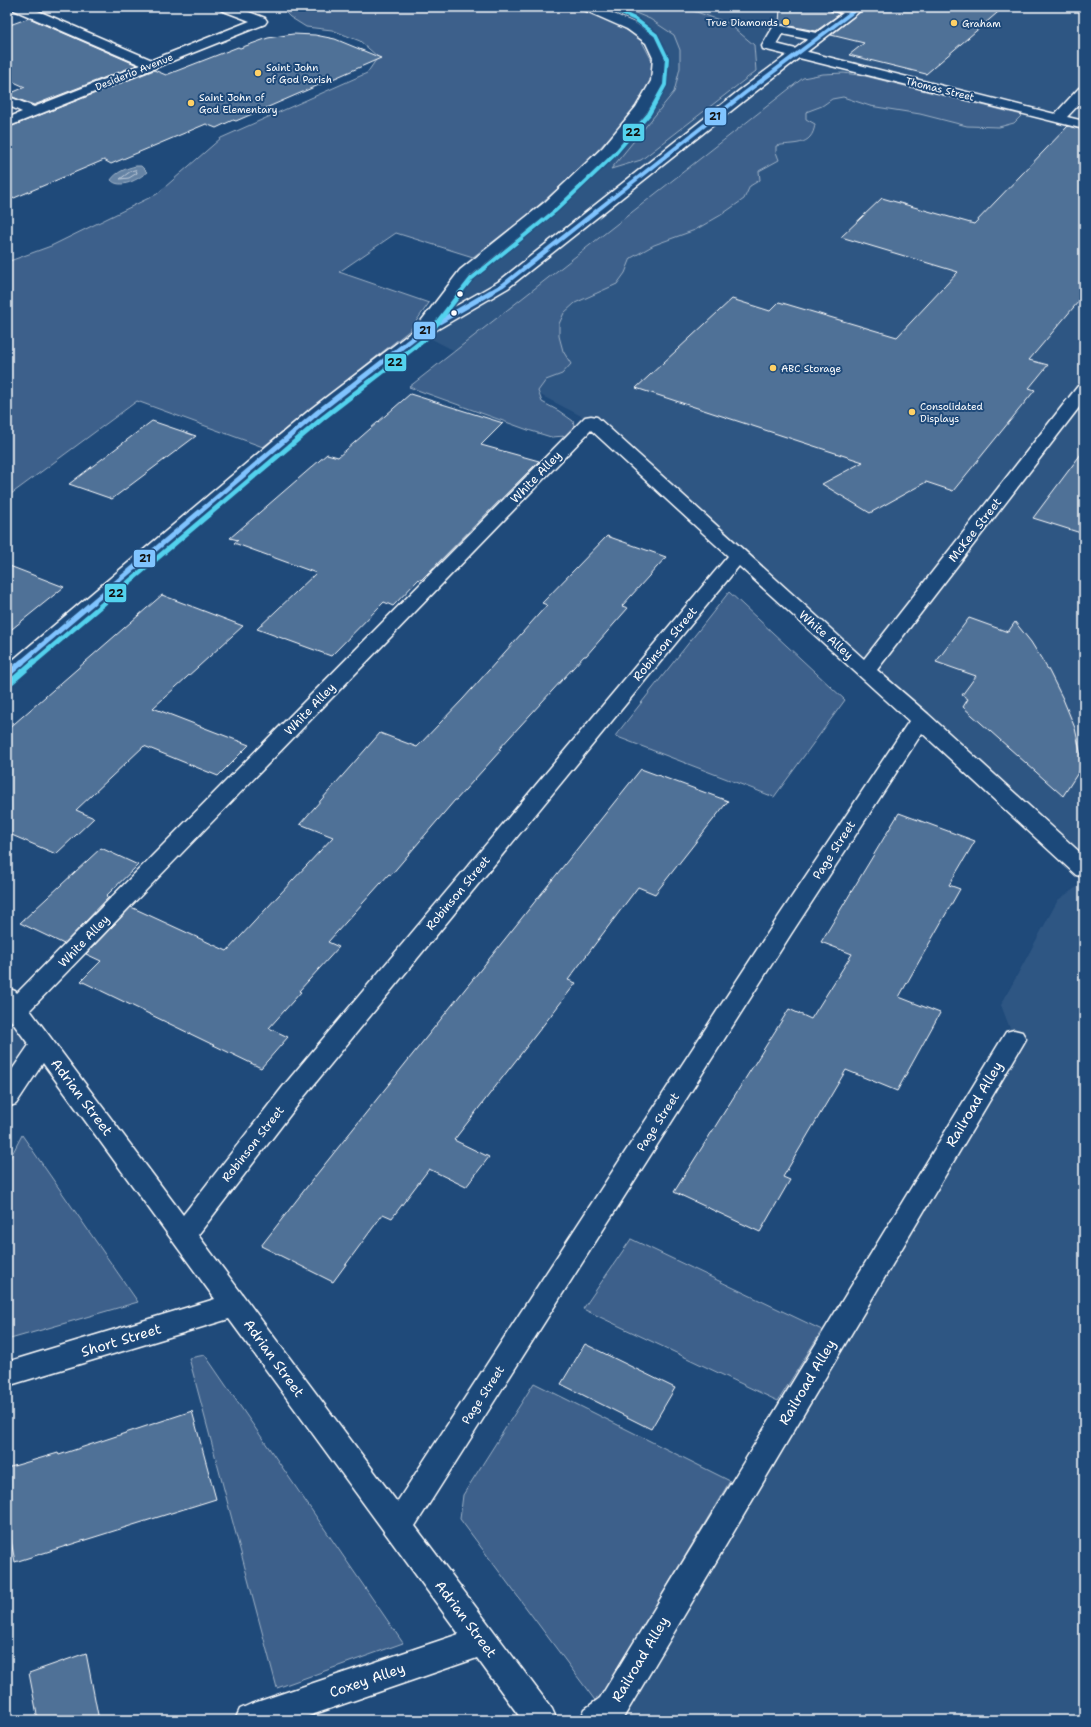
<svg xmlns="http://www.w3.org/2000/svg" width="1091" height="1727" viewBox="0 0 1091 1727" font-family="'Shantell Sans',sans-serif">
	<style>
		.built { fill: #2e5683 }
		.green { fill: #3c618b; stroke: #9eb0c5 }
		.water { fill: #6583a4; stroke: #a3b5c8 }
		.lines { fill: none; stroke-linecap: round; stroke-linejoin: round }
		.shore { stroke: #c1cddb; stroke-width: 1 }
		.building { fill: #507197; stroke: #fff }
		.minor-casing { stroke: #fff; stroke-width: 3 }
		.major-casing { stroke: #fff; stroke-width: 3 }
		.minor { fill: #1f4a7a; fill-rule: evenodd }
		.major { fill: #1f4a7a; fill-rule: evenodd }
		.bus-1-far2-casing { stroke: #1f4a7a; stroke-width: 6 }
		.bus-1-far1-casing { stroke: #1f4a7a; stroke-width: 8 }
		.bus-1-casing { stroke: #1f4a7a; stroke-width: 9 }
		.bus-2-far2-casing { stroke: #1f4a7a; stroke-width: 6 }
		.bus-2-far1-casing { stroke: #1f4a7a; stroke-width: 8 }
		.bus-2-casing { stroke: #1f4a7a; stroke-width: 9 }
		.bus-1-far2 { stroke: #80c4ff; stroke-width: 4 }
		.bus-1-far1 { stroke: #80c4ff; stroke-width: 5 }
		.bus-1 { stroke: #80c4ff; stroke-width: 6 }
		.bus-2-far2 { stroke: #53d2ee; stroke-width: 4 }
		.bus-2-far1 { stroke: #53d2ee; stroke-width: 5 }
		.bus-2 { stroke: #53d2ee; stroke-width: 6 }
		.poi-dot { fill: #ffd166; stroke: #1f4a7a; stroke-width: 1.5 }
		.bus-dot { fill: #fff; stroke: #1f4a7a; stroke-width: 1.5 }
		.labels { text-anchor: middle; dominant-baseline: central; stroke-width: 4; stroke-linejoin: round; paint-order: stroke }
		.far-poi-label { font-size: 10px; fill: #fff; stroke: #1f4a7a; text-anchor: start }
		.far-street-label { font-size: 10px; fill: #fff; stroke: #1f4a7a }
		.street-label { font-size: 12px; fill: #fff; stroke: #1f4a7a }
		.near-street-label { font-size: 14px; fill: #fff; stroke: #1f4a7a }
		.line-badge { stroke: #1f4a7a; stroke-width: 1.5 }
		.pale-badge-label { font-size: 11px; text-anchor: middle; font-weight: bold; fill: #111 }
	</style>
	<rect width="100%" height="100%" fill="#1f4a7a"/>
	<filter id="ink" filterUnits="userSpaceOnUse"><feTurbulence type="fractalNoise" baseFrequency=".025" numOctaves="2"/><feDisplacementMap in="SourceGraphic" scale="8" xChannelSelector="R" yChannelSelector="G"/><feConvolveMatrix kernelMatrix="1 2 1 2 8 2 1 2 1" color-interpolation-filters="sRGB"/></filter>
	<g filter="url(#ink)">
		<g class="built">
			<path d="M588,7H1084V869L591,421L420,333L465,273L608,150L657,81L651,41Z"/>
			<path d="M1084,882V1720H596L1014,1039L1001,1005L1058,900Z"/>
			<path d="M7,997L42,1045L7,1097Z"/>
		</g>
		<g class="green">
			<path d="M280,7H586L640,38L657,70L634,111L581,168L523,219L473,257L396,233L339,272L429,303L410,330L263,447L137,401L7,497V262L51,246L157,194L221,138L367,73L378,57L360,41L332,30L306,27L290,17Z"/>
			<path d="M621,7L685,8L728,23L754,45L756,71L641,160L611,169L674,92L680,68V50L674,35L650,19Z"/>
			<path d="M844,73L865,76L1022,115L1014,123L999,127L967,126L920,114L870,106L843,97L832,99L822,106L806,112V119L815,124C812,148 793,142 776,146V152L779,160L759,171L760,180L750,186L744,199L721,215L695,230L654,245L631,258L625,273L617,284L575,303L564,313L559,324V336L563,351L571,364L562,374L546,380L538,391L542,402L559,411L573,421L575,430L566,436L551,437L528,430L409,387L803,78L823,74Z"/>
			<path d="M729,592L845,700L774,797L615,736Z"/>
			<path d="M22,1135L138,1302L7,1340V1164Z"/>
			<path d="M631,1239L822,1330L778,1401L583,1309Z"/>
			<path d="M205,1355L403,1643L277,1688L189,1358Z"/>
			<path d="M534,1383L730,1481L597,1703L460,1519L463,1495Z"/>
		</g>
		<path class="water" d="M136,166H141L147,172C139,179 120,190 111,180C116,172 127,168 136,166Z"/>
		<g class="lines">
			<path class="shore" d="M136,170L137,173L129,178L120,179L131,171Z"/>
		</g>
		<g class="building">
			<path d="M780,7H828L831,11L840,14L816,31L779,24Z"/>
			<path d="M866,7H1004L926,74L849,55L864,43L831,35Z"/>
			<path d="M29,18L137,65L34,105L7,95L25,87L7,79V26Z"/>
			<path d="M293,34L315,35L335,39L381,58L236,121L233,120L216,128L206,124L111,164L104,160L7,201V128L154,70L166,75L238,47L240,48L268,38Z"/>
			<path d="M1068,126L1084,130V295L1029,360L1048,365L1029,388L1035,390L953,491L926,482L870,513L822,484L863,462L636,388L732,299L770,311L779,302L897,337L958,272L841,237L882,198L974,224Z"/>
			<path d="M410,394L503,423L481,445L539,461L421,580L419,579L393,606L384,602L331,656L257,629L316,573L234,543L238,540L230,538L327,454L338,457Z"/>
			<path d="M152,421L196,436L112,499L69,484Z"/>
			<path d="M1084,450V534L1033,518Z"/>
			<path d="M607,536L666,557L622,606L628,608L586,656H584L499,749L501,750L456,800H455L391,875L389,874L328,942L339,947L299,991L301,992L269,1028L288,1037L261,1068L81,981L101,961L86,954L131,907L227,951L333,837L300,824L380,733L417,747L463,699L547,605L542,603Z"/>
			<path d="M7,565L64,587L7,633Z"/>
			<path d="M162,595L243,626L153,708L249,745L218,776L144,746L76,810L94,818L56,854L7,833V730Z"/>
			<path d="M969,618L1008,632L1015,622L1031,642L1049,671L1063,699L1075,728L1083,765L1063,796L963,707L968,699L962,695L976,676L936,662Z"/>
			<path d="M641,769L728,801L655,894L638,887L568,980L576,983L454,1140L489,1157L466,1187L429,1169L392,1218L383,1214L333,1282L261,1246L313,1179Z"/>
			<path d="M899,813L975,841L949,885L960,889L899,997L940,1013L897,1091L846,1070L783,1177L790,1180L760,1232L674,1192L789,1009L811,1019L852,954L821,942Z"/>
			<path d="M101,848L138,865L106,896L109,897L64,944L20,923Z"/>
			<path d="M585,1344L675,1388L651,1429L561,1384Z"/>
			<path d="M192,1411L216,1499L15,1562L7,1519V1468L58,1453L59,1455Z"/>
			<path d="M86,1653L99,1720H38L29,1673Z"/>
		</g>
		<g class="lines">
			<defs>
				<g id="minor">
					<path d="M12,7H29L152,60L250,21L221,10L219,7H236L265,18L267,21L265,24L7,127V118L22,112L7,105V96L34,107L141,65L14,10Z"/>
					<path d="M582,7H598L635,23L656,38L665,58V81L647,112L613,153L555,208L470,276L426,336L420,338L414,336L412,333L460,270L545,202L603,147L636,107L651,81L653,58L646,43L627,29L584,10Z"/>
					<path d="M829,7L856,8L858,11L856,14L852,15L831,10Z"/>
					<path d="M778,25L821,34L823,37L821,40L817,41L782,34L776,44L1055,114L1079,88L1084,87V99L1067,117L1084,121V129L763,49L762,46L772,29L774,26Z"/>
					<path d="M1084,385V401L877,670L928,714L1084,856V877L1076,875L922,733L791,934L415,1526L552,1709L557,1720H522L477,1658L297,1720H235L240,1709L251,1704L459,1634L229,1319L7,1386V1362L215,1299L43,1063L16,1104L7,1107V1077L29,1045L7,1015V988L15,991L17,993L585,417L591,416L597,417L864,659L1078,386ZM591,430L728,556L285,1084L183,1215L30,1010ZM739,566L909,721L775,922L397,1502L198,1235L303,1098Z"/>
					<path d="M1014,1030L1022,1032L1026,1039L1022,1046L622,1720H580L585,1709L600,1698L1006,1032Z"/>
				</g>
				<path id="major" d="M851,7H865L750,96L508,288L426,336L324,416L14,679L7,681V665L312,408L414,330L498,282L740,90Z"/>
			</defs>
			<use href="#minor" class="minor-casing"/>
			<use href="#major" class="major-casing"/>
			<use href="#minor" class="minor"/>
			<use href="#major" class="major"/>
			<defs>
				<path id="bus-1-far2" d="M489,293L503,285L745,93L859,7"/>
				<path id="bus-1-far1" d="M21,663L318,412L420,333L491,292"/>
				<path id="bus-1" d="M7,675L22,662"/>
				<path id="bus-2-far2" d="M460,293L471,279L555,211L614,155L649,114L665,85L667,58L656,35L635,19L608,7"/>
				<path id="bus-2-far1" d="M33,663L323,418L425,339L461,292"/>
				<path id="bus-2" d="M12,681L34,662"/>
			</defs>
			<use href="#bus-1-far2" class="bus-1-far2-casing"/>
			<use href="#bus-1-far1" class="bus-1-far1-casing"/>
			<use href="#bus-1" class="bus-1-casing"/>
			<use href="#bus-2-far2" class="bus-2-far2-casing"/>
			<use href="#bus-2-far1" class="bus-2-far1-casing"/>
			<use href="#bus-2" class="bus-2-casing"/>
			<use href="#bus-1-far2" class="bus-1-far2"/>
			<use href="#bus-1-far1" class="bus-1-far1"/>
			<use href="#bus-1" class="bus-1"/>
			<use href="#bus-2-far2" class="bus-2-far2"/>
			<use href="#bus-2-far1" class="bus-2-far1"/>
			<use href="#bus-2" class="bus-2"/>
		</g>
	</g>
	<g class="poi-dot">
		<circle cx="786" cy="22" r="4"/>
		<circle cx="954" cy="23" r="4"/>
		<circle cx="258" cy="73" r="4"/>
		<circle cx="191" cy="103" r="4"/>
		<circle cx="773" cy="368" r="4"/>
		<circle cx="912" cy="412" r="4"/>
	</g>
	<g class="bus-dot">
		<circle cx="460" cy="294" r="3.5"/>
		<circle cx="454" cy="313" r="3.5"/>
	</g>
	<g class="labels">
		<g class="far-poi-label">
			<text x="778" y="22" text-anchor="end">True Diamonds</text>
			<text x="962" y="23">Graham</text>
			<text x="266" y="67">Saint John<tspan x="266" dy="12">of God Parish</tspan></text>
			<text x="199" y="97">Saint John of<tspan x="199" dy="12">God Elementary</tspan></text>
			<text x="781" y="368">ABC Storage</text>
			<text x="920" y="406">Consolidated<tspan x="920" dy="12">Displays</tspan></text>
		</g>
		<g class="far-street-label">
			<text transform="translate(134 72) rotate(-22)">Desiderio Avenue</text>
			<text transform="translate(940 89) rotate(14)">Thomas Street</text>
		</g>
		<g class="street-label">
			<text transform="translate(536 477) rotate(-46)">White Alley</text>
			<text transform="translate(975 530) rotate(-52)">McKee Street</text>
			<text transform="translate(826 635) rotate(41)">White Alley</text>
			<text transform="translate(665 644) rotate(-50)">Robinson Street</text>
			<text transform="translate(310 709) rotate(-46)">White Alley</text>
			<text transform="translate(834 850) rotate(-57)">Page Street</text>
			<text transform="translate(458 893) rotate(-50)">Robinson Street</text>
			<text transform="translate(84 941) rotate(-46)">White Alley</text>
			<text transform="translate(658 1122) rotate(-57)">Page Street</text>
			<text transform="translate(253 1144) rotate(-52)">Robinson Street</text>
			<text transform="translate(483 1395) rotate(-57)">Page Street</text>
		</g>
		<g class="near-street-label">
			<text transform="translate(82 1097) rotate(53)">Adrian Street</text>
			<text transform="translate(974 1104) rotate(-59)">Railroad Alley</text>
			<text transform="translate(121 1340) rotate(-17)">Short Street</text>
			<text transform="translate(274 1358) rotate(54)">Adrian Street</text>
			<text transform="translate(807 1382) rotate(-59)">Railroad Alley</text>
			<text transform="translate(466 1619) rotate(53)">Adrian Street</text>
			<text transform="translate(640 1659) rotate(-59)">Railroad Alley</text>
			<text transform="translate(367 1680) rotate(-19)">Coxey Alley</text>
		</g>
	</g>
	<g class="line-badge">
		<rect x="704" y="107" width="23" height="19" rx="4" fill="#80c4ff"/>
		<rect x="622" y="123" width="23" height="19" rx="4" fill="#53d2ee"/>
		<rect x="413" y="321" width="23" height="19" rx="4" fill="#80c4ff"/>
		<rect x="384" y="353" width="23" height="19" rx="4" fill="#53d2ee"/>
		<rect x="133" y="549" width="23" height="19" rx="4" fill="#80c4ff"/>
		<rect x="104" y="583" width="23" height="20" rx="4" fill="#53d2ee"/>
	</g>
	<g class="pale-badge-label">
		<text x="715" y="120">21</text>
		<text x="633" y="136">22</text>
		<text x="425" y="334">21</text>
		<text x="395" y="366">22</text>
		<text x="145" y="562">21</text>
		<text x="116" y="597">22</text>
	</g>
	<rect width="1091" height="1727" fill="none" stroke="#1f4a7a" stroke-width="24"/>
	<rect x="12" y="12" width="1067" height="1703" fill="none" stroke="#fff" stroke-width="1.5" filter="url(#ink)"/>
</svg>
